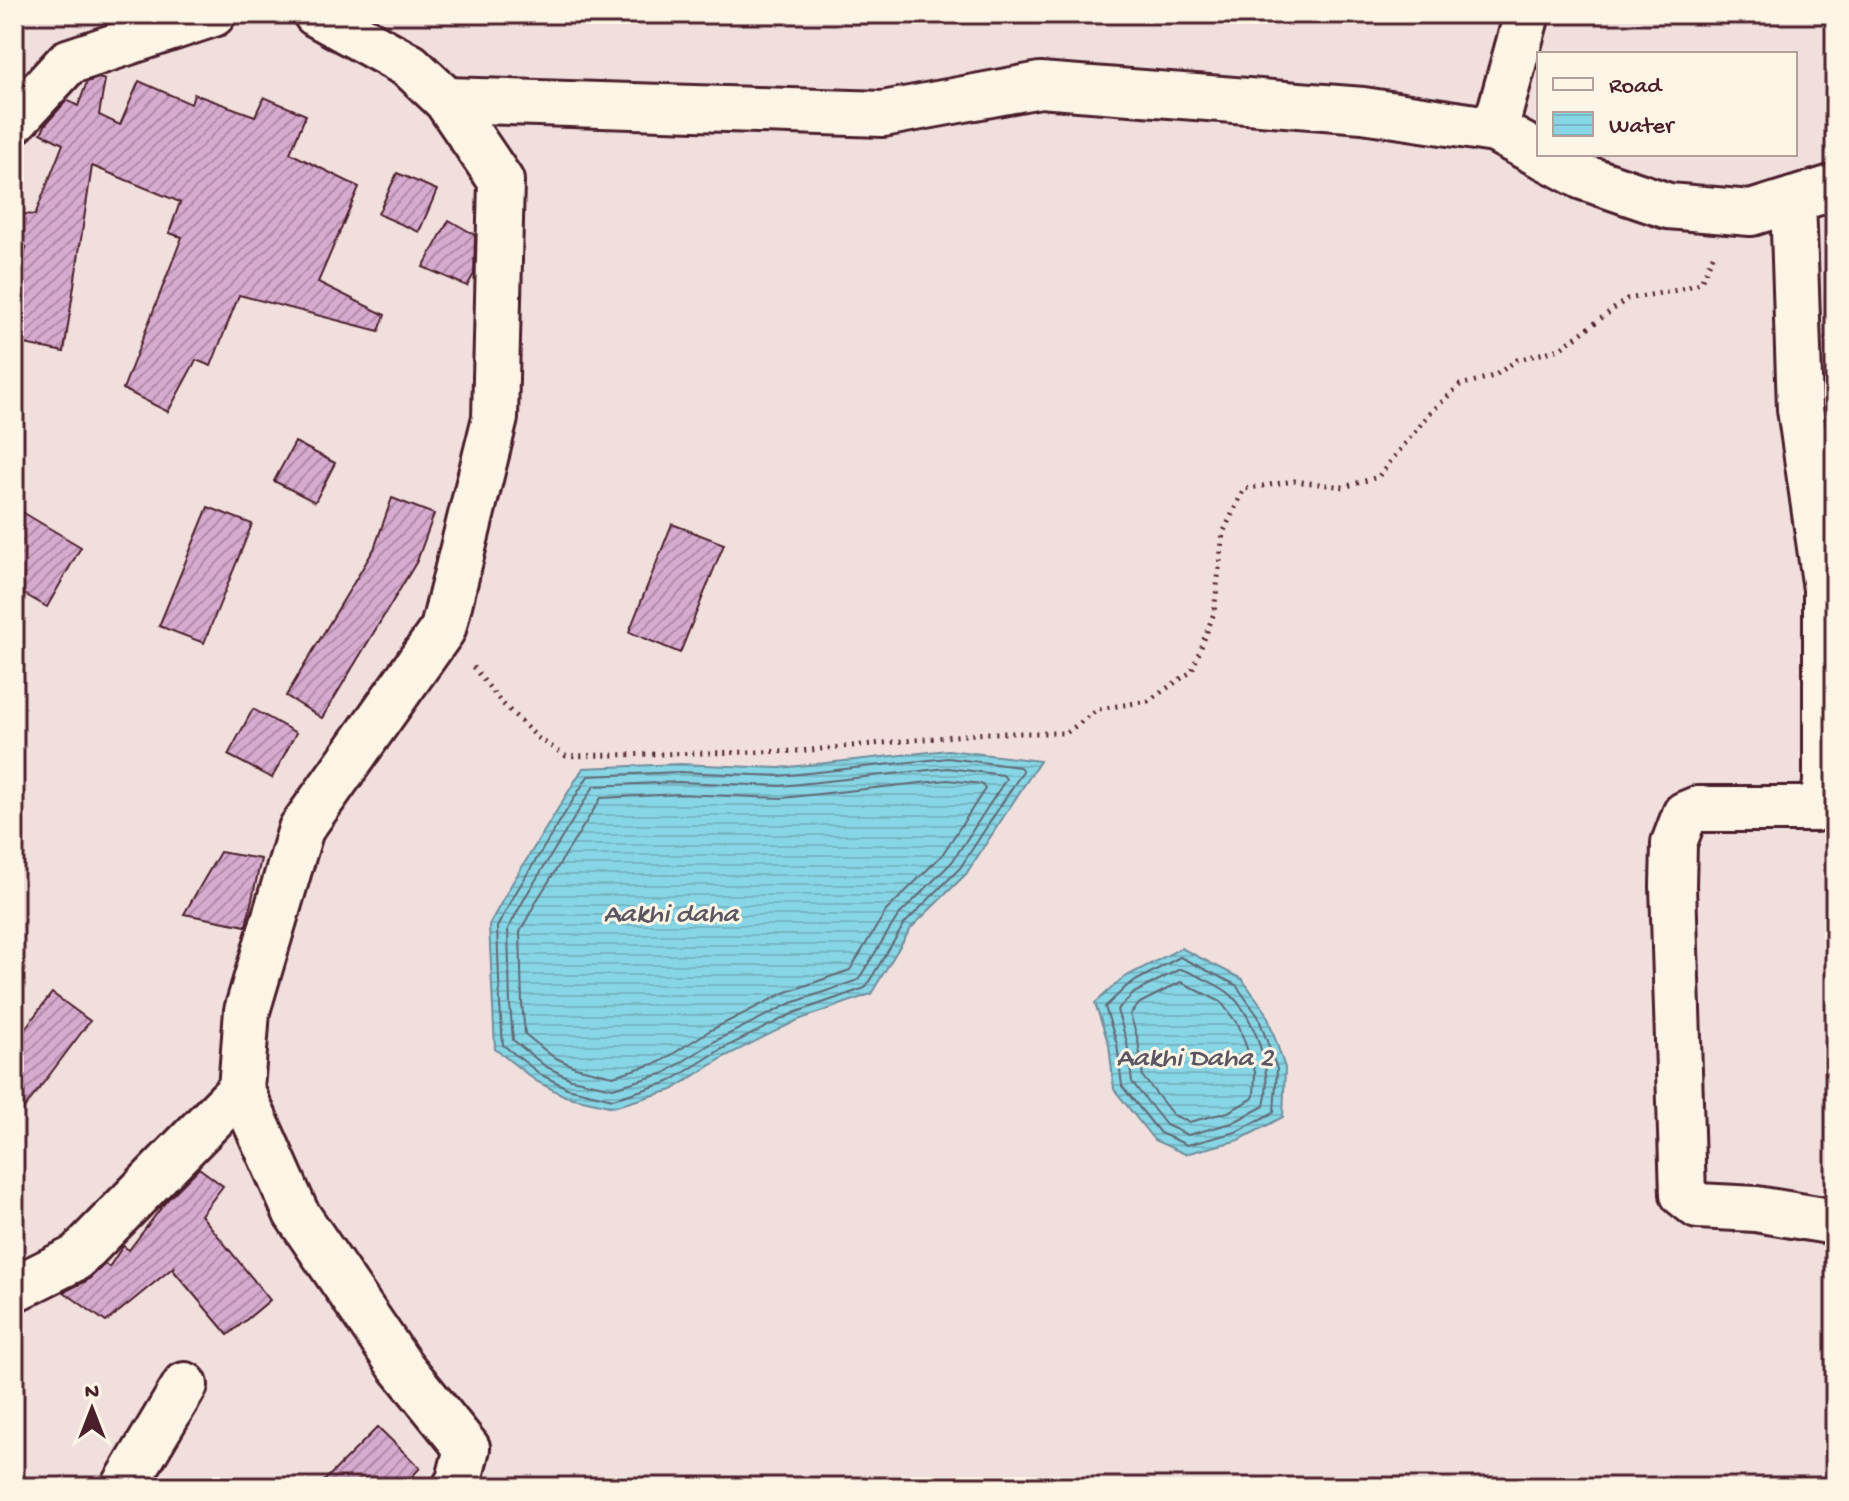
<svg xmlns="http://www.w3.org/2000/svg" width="1849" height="1501" viewBox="0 0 1849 1501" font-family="'Gochi Hand',sans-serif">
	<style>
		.water { fill: url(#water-rules); stroke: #6f8d9b; stroke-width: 2 }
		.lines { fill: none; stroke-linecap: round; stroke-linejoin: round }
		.shore { stroke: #626875; stroke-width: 2 }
		.building { fill: url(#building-hatch); stroke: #4a1f2b; stroke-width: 2 }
		.minor-casing { stroke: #4a1f2b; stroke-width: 50 }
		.tertiary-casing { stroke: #4a1f2b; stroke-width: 50 }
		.path { stroke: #4a1f2b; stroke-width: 5; stroke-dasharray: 2 6; stroke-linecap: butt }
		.minor { stroke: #fcf5e5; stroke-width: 44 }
		.tertiary { stroke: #fcf5e5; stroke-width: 44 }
		.labels { text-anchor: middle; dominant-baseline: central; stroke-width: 6; stroke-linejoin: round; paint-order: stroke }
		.water-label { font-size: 28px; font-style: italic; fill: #5c5663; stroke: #fcf5e5 }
	</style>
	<defs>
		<pattern id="water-rules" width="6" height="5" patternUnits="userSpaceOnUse" patternTransform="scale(2)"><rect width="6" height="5" fill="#87d6e5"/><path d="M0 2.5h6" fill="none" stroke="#76b7c5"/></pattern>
		<pattern id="building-hatch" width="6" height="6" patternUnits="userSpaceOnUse" patternTransform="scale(2)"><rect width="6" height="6" fill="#d7abcf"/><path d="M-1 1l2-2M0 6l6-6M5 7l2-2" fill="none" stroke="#b08ba8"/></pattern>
	</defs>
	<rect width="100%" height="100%" fill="#f1dfde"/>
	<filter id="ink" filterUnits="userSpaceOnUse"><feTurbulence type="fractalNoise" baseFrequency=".0125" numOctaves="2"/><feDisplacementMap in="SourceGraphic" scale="16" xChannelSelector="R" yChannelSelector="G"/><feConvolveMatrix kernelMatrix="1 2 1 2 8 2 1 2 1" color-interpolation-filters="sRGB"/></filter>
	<g filter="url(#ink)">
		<g class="water">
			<path d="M948,750L1040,761L966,874L911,928L871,994L798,1020L724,1057L672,1090L613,1107L565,1096L536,1081L495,1049L489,925L511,885L583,768L679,764L779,768Z"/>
			<path d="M1181,948L1242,979L1266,1012L1285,1068L1283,1117L1239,1140L1185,1154L1154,1140L1114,1089L1109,1045L1095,1003L1123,978Z"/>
		</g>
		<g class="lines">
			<g class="shore">
				<path d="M948,758L1020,767L1023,771L960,868L905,923L865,988L794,1013L720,1050L669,1082L613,1099L567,1088L540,1074L503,1045L500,1005L497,927L518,889L588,776L679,772L780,776Z"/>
				<path d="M948,768L1003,775L1006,779L952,862L898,916L858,980L789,1004L715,1041L665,1073L613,1088L571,1079L545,1066L513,1040L510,1005L508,929L527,894L594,786L679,782L781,786Z"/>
				<path d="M948,780L982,784L985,789L942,855L886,911L850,970L784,993L709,1031L660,1062L613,1076L575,1067L552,1056L525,1034L522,1004L520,932L537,900L601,798L679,794L782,798Z"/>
				<path d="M1180,957L1236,985L1258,1016L1277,1069L1274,1112L1236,1132L1187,1145L1160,1133L1122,1086L1117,1044L1105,1007L1128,985Z"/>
				<path d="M1180,969C1191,972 1223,987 1231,995C1256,1019 1273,1073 1264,1106L1232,1123L1188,1135L1166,1125L1132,1082L1127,1042L1117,1010L1134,993Z"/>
				<path d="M1181,982L1221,1002L1239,1026L1255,1072L1254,1096L1252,1099L1228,1112L1189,1122L1173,1115L1143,1077L1138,1040L1130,1014L1140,1003Z"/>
			</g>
		</g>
		<g class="building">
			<path d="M99,78L105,80L99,115L120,125L139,81L191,104L194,94L255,116L264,97L306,115L290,153L359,187L318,282L385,315L379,331L239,295L211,366L196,360L168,412L123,389L182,237L169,233L180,202L92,166L64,352L14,342V299L26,247L14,239V213L35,215L63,144L41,133L46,124L67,100L78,106L87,82Z"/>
			<path d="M397,173L437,190L419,232L378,214Z"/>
			<path d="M449,220L475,235L474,274L467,286L423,267Z"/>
			<path d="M295,442L335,463L315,502L274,481Z"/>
			<path d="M392,498L434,514L417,561L322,718L286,696L374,549Z"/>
			<path d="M14,507L81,547L47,607L14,588Z"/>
			<path d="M208,507L252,524L204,643L159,626Z"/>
			<path d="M672,524L724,544L680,653L629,632Z"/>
			<path d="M253,709L296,733L272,778L228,755Z"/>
			<path d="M220,852L261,859L246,926L184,914Z"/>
			<path d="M52,993L90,1021L14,1122V1043Z"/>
			<path d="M199,1168L223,1186L201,1215L270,1300L228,1335L173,1270L175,1266L106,1322L64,1292L88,1280L105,1264L109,1267L123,1246L129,1250L168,1199Z"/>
			<path d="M378,1427L420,1468L402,1487H318Z"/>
		</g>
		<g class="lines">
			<defs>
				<g id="minor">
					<path d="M446,100L883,114L1040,85L1363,110L1495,130L1539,154"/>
					<path d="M1495,130L1527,14"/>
					<path d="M1540,154L1583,177L1668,206L1751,213L1835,187"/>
					<path d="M1793,200L1800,409L1826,589V782L1823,803L1815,809H1697L1685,814L1674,843L1673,886L1683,1194L1698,1206L1756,1209L1835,1222"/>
					<path d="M14,1289L76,1258L241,1089"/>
					<path d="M124,1487L185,1385"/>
				</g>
				<g id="tertiary">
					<path d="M316,14L410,66L446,100L501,181L495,418L443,629L301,829L247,1011L241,1089L296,1213L399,1364L467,1448L458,1484L455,1487"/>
					<path d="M14,121L68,62L213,14"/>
				</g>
			</defs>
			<use href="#minor" class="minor-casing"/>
			<use href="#tertiary" class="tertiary-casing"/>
			<path class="path" d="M473,667L501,702L538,738L566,756L800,751L987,733H1066L1099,709L1148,701L1192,671L1214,613L1223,533L1244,489L1294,481L1344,487L1378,477L1430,413L1460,385L1494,376L1517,360L1560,349L1627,299L1678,290L1700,283L1713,256"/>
			<use href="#minor" class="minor"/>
			<use href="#tertiary" class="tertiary"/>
		</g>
	</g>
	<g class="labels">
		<g class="water-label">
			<text x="671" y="915">Aakhi daha</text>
			<text x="1195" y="1059">Aakhi Daha 2</text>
		</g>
	</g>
	<rect width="1849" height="1501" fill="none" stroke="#fcf5e5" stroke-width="48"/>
	<rect x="24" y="24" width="1801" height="1453" fill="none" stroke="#4a1f2b" stroke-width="3" filter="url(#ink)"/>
	<rect x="1537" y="52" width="260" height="104" fill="#fcf5e5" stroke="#b59f9b" stroke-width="2"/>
	<rect x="1553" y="78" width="40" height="12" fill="#fcf5e5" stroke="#b59f9b" stroke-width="2"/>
	<text x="1609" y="92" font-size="24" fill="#4a1f2b">Road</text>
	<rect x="1553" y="112" width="40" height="24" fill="url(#water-rules)" stroke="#b59f9b" stroke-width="2"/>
	<text x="1609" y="132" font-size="24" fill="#4a1f2b">Water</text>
	<g transform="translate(92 1409)" stroke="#fcf5e5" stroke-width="6" paint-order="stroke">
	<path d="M0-6L14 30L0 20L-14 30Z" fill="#4a1f2b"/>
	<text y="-12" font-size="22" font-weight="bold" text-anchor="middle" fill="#4a1f2b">N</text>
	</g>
</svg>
